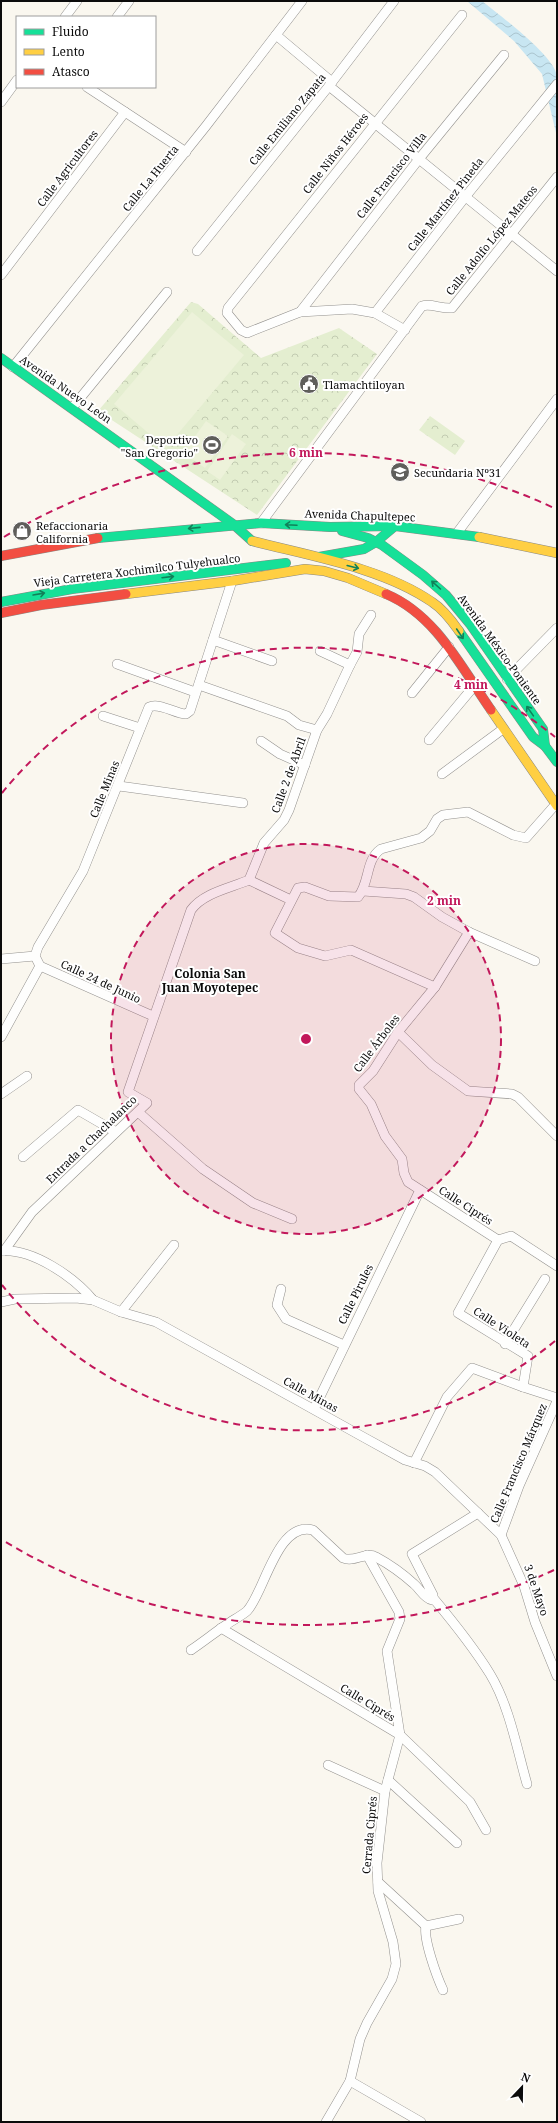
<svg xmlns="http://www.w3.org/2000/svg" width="558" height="2123" viewBox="0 0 558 2123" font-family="'Noto Serif',serif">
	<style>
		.park { fill: url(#park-crowns) }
		.pitch { fill: #edf2da }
		.water { fill: url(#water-waves) }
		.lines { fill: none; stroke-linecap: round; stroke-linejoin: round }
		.street-casing { stroke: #93918e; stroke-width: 10 }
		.fast-casing { stroke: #898884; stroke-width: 10 }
		.slow-casing { stroke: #898884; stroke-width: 10 }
		.jam-casing { stroke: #898884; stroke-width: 10 }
		.street { stroke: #fefefd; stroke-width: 9 }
		.fast { stroke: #16e098; stroke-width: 9 }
		.slow { stroke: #ffcf43; stroke-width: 9 }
		.jam { stroke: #f24e42; stroke-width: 9 }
		.oneway { stroke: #118059 }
		.ring { fill: none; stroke: #c2185b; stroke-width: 2; stroke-dasharray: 7 5 }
		.labels { text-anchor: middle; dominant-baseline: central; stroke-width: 4; stroke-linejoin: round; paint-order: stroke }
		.street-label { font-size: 11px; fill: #0b0b0b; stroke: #fff }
		.poi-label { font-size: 11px; fill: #0b0b0b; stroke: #fff; text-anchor: start }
		.neighbourhood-label { font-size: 12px; font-weight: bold; fill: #0b0b0b; stroke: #fff }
		.centre { fill: #c2185b; stroke: #fff; stroke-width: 2 }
		.ring-label { font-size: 12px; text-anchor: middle; font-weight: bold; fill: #c2185b; stroke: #fff; stroke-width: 4; stroke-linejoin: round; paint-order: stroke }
	</style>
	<defs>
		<pattern id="park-crowns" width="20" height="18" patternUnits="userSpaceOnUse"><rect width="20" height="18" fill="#e4eed0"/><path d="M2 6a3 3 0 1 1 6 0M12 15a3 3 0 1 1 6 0" fill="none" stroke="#c2cbb1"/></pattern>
		<pattern id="water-waves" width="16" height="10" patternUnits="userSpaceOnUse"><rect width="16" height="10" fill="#c8e6f2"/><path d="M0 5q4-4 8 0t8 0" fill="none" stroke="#aac4ce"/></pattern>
	</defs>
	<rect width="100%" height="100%" fill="#faf7ef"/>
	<g class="park">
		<path d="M191,302L198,304L261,358L339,328L377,354L257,515L98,411Z"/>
		<path d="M430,416L465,441L455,455L419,430Z"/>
	</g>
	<g class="pitch">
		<path d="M192,312L244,355L166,448L114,404Z"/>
		<path d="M206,421L228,436L205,468L183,453Z"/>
		<path d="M232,434L246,444L220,480L207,471Z"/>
	</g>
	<path class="water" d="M467,1H482C499,15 554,55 557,76C558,95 557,117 557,137L542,74L514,41Z"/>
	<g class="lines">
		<defs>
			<g id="street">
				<path d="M65,17L77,1"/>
				<path d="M117,17L129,1"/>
				<path d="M276,35L332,82"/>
				<path d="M329,86L557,271"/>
				<path d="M87,87L186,152"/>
				<path d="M1,102L17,80"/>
				<path d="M197,251L329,86L394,1"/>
				<path d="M1,275L125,112"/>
				<path d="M300,312L419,159L504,55"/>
				<path d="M375,313L466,196L557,84"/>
				<path d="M405,330L375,313L352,309L300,312L247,333L241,330L227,313L228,308L462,15"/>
				<path d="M13,367L206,126L302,1"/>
				<path d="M72,408L167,292"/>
				<path d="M261,523L422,306C431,303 441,309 452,308L557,177"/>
				<path d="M457,533L557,399"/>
				<path d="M213,640L272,661"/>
				<path d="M117,664L195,692"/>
				<path d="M350,665L357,652L359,634L371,615"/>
				<path d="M507,679L557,628"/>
				<path d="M199,685L287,716L299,725L317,730"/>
				<path d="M412,693L449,647"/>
				<path d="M103,716L140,728"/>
				<path d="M429,740L475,685"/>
				<path d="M261,741L280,754L305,765"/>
				<path d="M442,774L503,729"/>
				<path d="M119,786L243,803"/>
				<path d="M249,880L291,900"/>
				<path d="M363,891L406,894L414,897L442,917L469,932L535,961"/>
				<path d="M469,932L435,987L398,1032L373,1071L359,1085V1089L371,1104L385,1136L402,1159L404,1173L408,1182L498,1240"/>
				<path d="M1,959L35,956"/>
				<path d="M40,966L153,1016"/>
				<path d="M435,987L351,950L325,956L298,948L275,933L298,888L305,887L329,896L358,897C370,883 365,860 381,849L421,838L430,831L437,819L443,815L468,812L513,835L526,838L556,804"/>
				<path d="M398,1032L432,1065L468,1091L512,1094L518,1097L557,1136"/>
				<path d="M1,1037L40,966L35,956L38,947L83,871L149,707C160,702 175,714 186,714L190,711L232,581"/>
				<path d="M1,1094L27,1076"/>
				<path d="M138,1112L203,1169L253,1203L292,1219"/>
				<path d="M23,1157L78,1110L116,1132"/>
				<path d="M498,1240L458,1313L528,1356L523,1387L557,1398"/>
				<path d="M498,1240L511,1236L557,1266"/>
				<path d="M1,1251C32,1248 74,1277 93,1300"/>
				<path d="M4,1251L32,1212L147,1103L128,1092L191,910C203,893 230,888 249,880L264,843L284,820L289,810L317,730L327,714L350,665L320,651"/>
				<path d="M281,1289L277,1305L286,1319L344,1345"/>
				<path d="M1,1302L15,1299L76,1298L93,1300L121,1312L156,1322L365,1438L405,1460L425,1466L435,1472L501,1535L524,1586L535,1622L557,1676"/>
				<path d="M121,1312L174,1245"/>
				<path d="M505,1344L545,1279"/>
				<path d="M314,1409L420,1190"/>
				<path d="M414,1463L447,1397L472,1368L523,1387"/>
				<path d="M501,1535L519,1486L557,1401"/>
				<path d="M434,1599C454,1623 474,1648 490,1674C509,1705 517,1749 527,1784"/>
				<path d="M221,1628L400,1735L387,1651L400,1619L399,1612L367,1555"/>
				<path d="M191,1650C203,1642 214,1633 226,1625C233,1620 241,1616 247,1611C264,1594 277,1520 313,1530L343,1558C354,1563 366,1551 376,1557C389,1564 403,1574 414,1584C420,1589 424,1598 432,1600L433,1595L412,1554L478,1513"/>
				<path d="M400,1735L470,1802L486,1830"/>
				<path d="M328,1765L385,1791"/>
				<path d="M388,1780L457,1843"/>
				<path d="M378,1882L426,1926L459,1919"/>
				<path d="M426,1926C423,1939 437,1977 443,1990"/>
				<path d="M350,2081L421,2122"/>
				<path d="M326,2122L350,2081L360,2039L367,2023L392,1979L396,1964L393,1942L378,1891L377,1863L385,1791L400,1735"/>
			</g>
			<g id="fast">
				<path d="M1,358L233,524L252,541"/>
				<path d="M342,531L368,538L382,545L423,575L446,595L470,624L543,729L545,746"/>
				<path d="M98,538L261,523L330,527L395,526L479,537"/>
				<path d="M319,557L364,549L376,542L395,526"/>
				<path d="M1,602L72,589L286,563"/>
				<path d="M459,631L533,737L545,746L557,762"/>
			</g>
			<g id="slow">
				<path d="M479,537L557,553"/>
				<path d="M252,541C310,556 383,568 432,602C443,609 452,621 459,631"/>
				<path d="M126,594L232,581L305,569L324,571L348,578L386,594"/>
				<path d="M491,710L557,806"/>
			</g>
			<g id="jam">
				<path d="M1,556L98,538"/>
				<path d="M386,594C436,615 461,667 491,710"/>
				<path d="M1,613L41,605L126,594"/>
			</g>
		</defs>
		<use href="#street" class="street-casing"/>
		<use href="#fast" class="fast-casing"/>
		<use href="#slow" class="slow-casing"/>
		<use href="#jam" class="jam-casing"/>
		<use href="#street" class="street"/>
		<use href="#fast" class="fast"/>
		<use href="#slow" class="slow"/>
		<use href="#jam" class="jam"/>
	</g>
	<defs><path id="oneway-shaft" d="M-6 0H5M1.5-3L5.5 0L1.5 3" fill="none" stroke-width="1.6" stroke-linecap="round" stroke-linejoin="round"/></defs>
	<g class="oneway">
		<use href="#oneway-shaft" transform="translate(291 525) rotate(-177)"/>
		<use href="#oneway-shaft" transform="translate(194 528) rotate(174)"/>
		<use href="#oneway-shaft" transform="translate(353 567) rotate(14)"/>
		<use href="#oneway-shaft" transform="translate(168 577) rotate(-7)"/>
		<use href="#oneway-shaft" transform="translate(436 585) rotate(-138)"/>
		<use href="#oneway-shaft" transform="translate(39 594) rotate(-10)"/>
		<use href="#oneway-shaft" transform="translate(460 634) rotate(56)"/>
		<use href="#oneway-shaft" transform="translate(530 711) rotate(-125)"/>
	</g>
	<circle cx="306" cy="1039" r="195" fill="#c2185b" fill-opacity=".12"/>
	<g class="ring">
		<circle cx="306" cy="1039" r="195"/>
		<path d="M555 1341A391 391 0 0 1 2 1285M2 793A391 391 0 0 1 555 737"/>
		<path d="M554 1570A586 586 0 0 1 4 1541M4 537A586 586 0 0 1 554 508"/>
	</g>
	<defs>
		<symbol id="civic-disc" viewBox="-11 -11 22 22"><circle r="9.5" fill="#5f5e5b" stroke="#fff"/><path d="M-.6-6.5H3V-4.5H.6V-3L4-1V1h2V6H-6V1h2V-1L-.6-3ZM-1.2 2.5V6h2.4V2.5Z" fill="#fff"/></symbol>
		<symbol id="stadium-disc" viewBox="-11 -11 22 22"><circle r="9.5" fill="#5f5e5b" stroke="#fff"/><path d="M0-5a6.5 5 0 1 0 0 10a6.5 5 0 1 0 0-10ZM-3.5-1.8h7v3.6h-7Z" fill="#fff"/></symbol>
		<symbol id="school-disc" viewBox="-11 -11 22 22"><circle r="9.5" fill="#5f5e5b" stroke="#fff"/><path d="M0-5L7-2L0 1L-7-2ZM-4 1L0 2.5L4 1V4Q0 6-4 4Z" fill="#fff"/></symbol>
		<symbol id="shop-disc" viewBox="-11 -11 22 22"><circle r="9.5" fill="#5f5e5b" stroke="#fff"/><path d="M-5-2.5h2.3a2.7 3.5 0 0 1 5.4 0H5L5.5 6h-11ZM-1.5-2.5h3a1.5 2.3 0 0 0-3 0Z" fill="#fff"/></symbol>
	</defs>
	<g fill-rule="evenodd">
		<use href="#civic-disc" x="298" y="373" width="22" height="22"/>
		<use href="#stadium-disc" x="201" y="434" width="22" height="22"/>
		<use href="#school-disc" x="389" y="461" width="22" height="22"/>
		<use href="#shop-disc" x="11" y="520" width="22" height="22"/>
	</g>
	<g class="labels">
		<g class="street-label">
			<text transform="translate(287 119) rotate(-51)">Calle Emiliano Zapata</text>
			<text transform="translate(335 153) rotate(-52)">Calle Niños Héroes</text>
			<text transform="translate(67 168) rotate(-53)">Calle Agricultores</text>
			<text transform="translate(391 175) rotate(-52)">Calle Francisco Villa</text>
			<text transform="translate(150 178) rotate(-51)">Calle La Huerta</text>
			<text transform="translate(445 204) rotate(-52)">Calle Martínez Pineda</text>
			<text transform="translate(491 240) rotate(-51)">Calle Adolfo López Mateos</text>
			<text transform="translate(66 389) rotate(35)">Avenida Nuevo León</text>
			<text transform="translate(360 515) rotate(2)">Avenida Chapultepec</text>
			<text transform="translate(137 570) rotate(-7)">Vieja Carretera Xochimilco Tulyehualco</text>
			<text transform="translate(500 649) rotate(54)">Avenida México-Poniente</text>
			<text transform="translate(288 775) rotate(-70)">Calle 2 de Abril</text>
			<text transform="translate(104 789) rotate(-68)">Calle Minas</text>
			<text transform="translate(101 981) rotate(25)">Calle 24 de Junio</text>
			<text transform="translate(376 1043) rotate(-53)">Calle Árboles</text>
			<text transform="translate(91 1139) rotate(-44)">Entrada a Chachalanco</text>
			<text transform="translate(466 1205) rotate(33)">Calle Ciprés</text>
			<text transform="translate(355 1294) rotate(-64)">Calle Pirules</text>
			<text transform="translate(502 1327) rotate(33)">Calle Violeta</text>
			<text transform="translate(311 1394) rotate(29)">Calle Minas</text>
			<text transform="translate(518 1463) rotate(-67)">Calle Francisco Márquez</text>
			<text transform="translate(537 1590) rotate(71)">3 de Mayo</text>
			<text transform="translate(368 1702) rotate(31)">Calle Ciprés</text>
			<text transform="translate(369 1835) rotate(-85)">Cerrada Ciprés</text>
		</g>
		<g class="poi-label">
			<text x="323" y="384">Tlamachtiloyan</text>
			<text x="198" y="439" text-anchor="end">Deportivo<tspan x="198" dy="13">"San Gregorio"</tspan></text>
			<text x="414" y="472">Secundaria Nº31</text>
			<text x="36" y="525">Refaccionaria<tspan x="36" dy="13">California</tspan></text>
		</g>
		<g class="neighbourhood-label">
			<text x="210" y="973">Colonia San<tspan x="210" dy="14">Juan Moyotepec</tspan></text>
		</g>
	</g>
	<circle cx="306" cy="1039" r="6" class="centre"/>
	<g class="ring-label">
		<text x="306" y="457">6 min</text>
		<text x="471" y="689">4 min</text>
		<text x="444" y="905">2 min</text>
	</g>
	<rect width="558" height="2123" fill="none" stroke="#0b0b0b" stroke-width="4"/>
	<rect x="16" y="16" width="140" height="72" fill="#ffffff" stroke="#9d9d9d"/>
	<rect x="24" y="29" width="20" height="6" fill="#16e098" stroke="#9d9d9d"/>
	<text x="52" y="36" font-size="12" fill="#0b0b0b">Fluido</text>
	<rect x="24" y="49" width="20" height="6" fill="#ffcf43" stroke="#9d9d9d"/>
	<text x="52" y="56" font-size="12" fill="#0b0b0b">Lento</text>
	<rect x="24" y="69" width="20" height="6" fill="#f24e42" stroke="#9d9d9d"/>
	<text x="52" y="76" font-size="12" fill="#0b0b0b">Atasco</text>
	<g transform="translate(522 2087) rotate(22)" stroke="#ffffff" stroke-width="3" paint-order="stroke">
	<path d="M0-3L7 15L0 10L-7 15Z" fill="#0b0b0b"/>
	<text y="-6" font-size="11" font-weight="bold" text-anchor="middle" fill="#0b0b0b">N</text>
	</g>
</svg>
